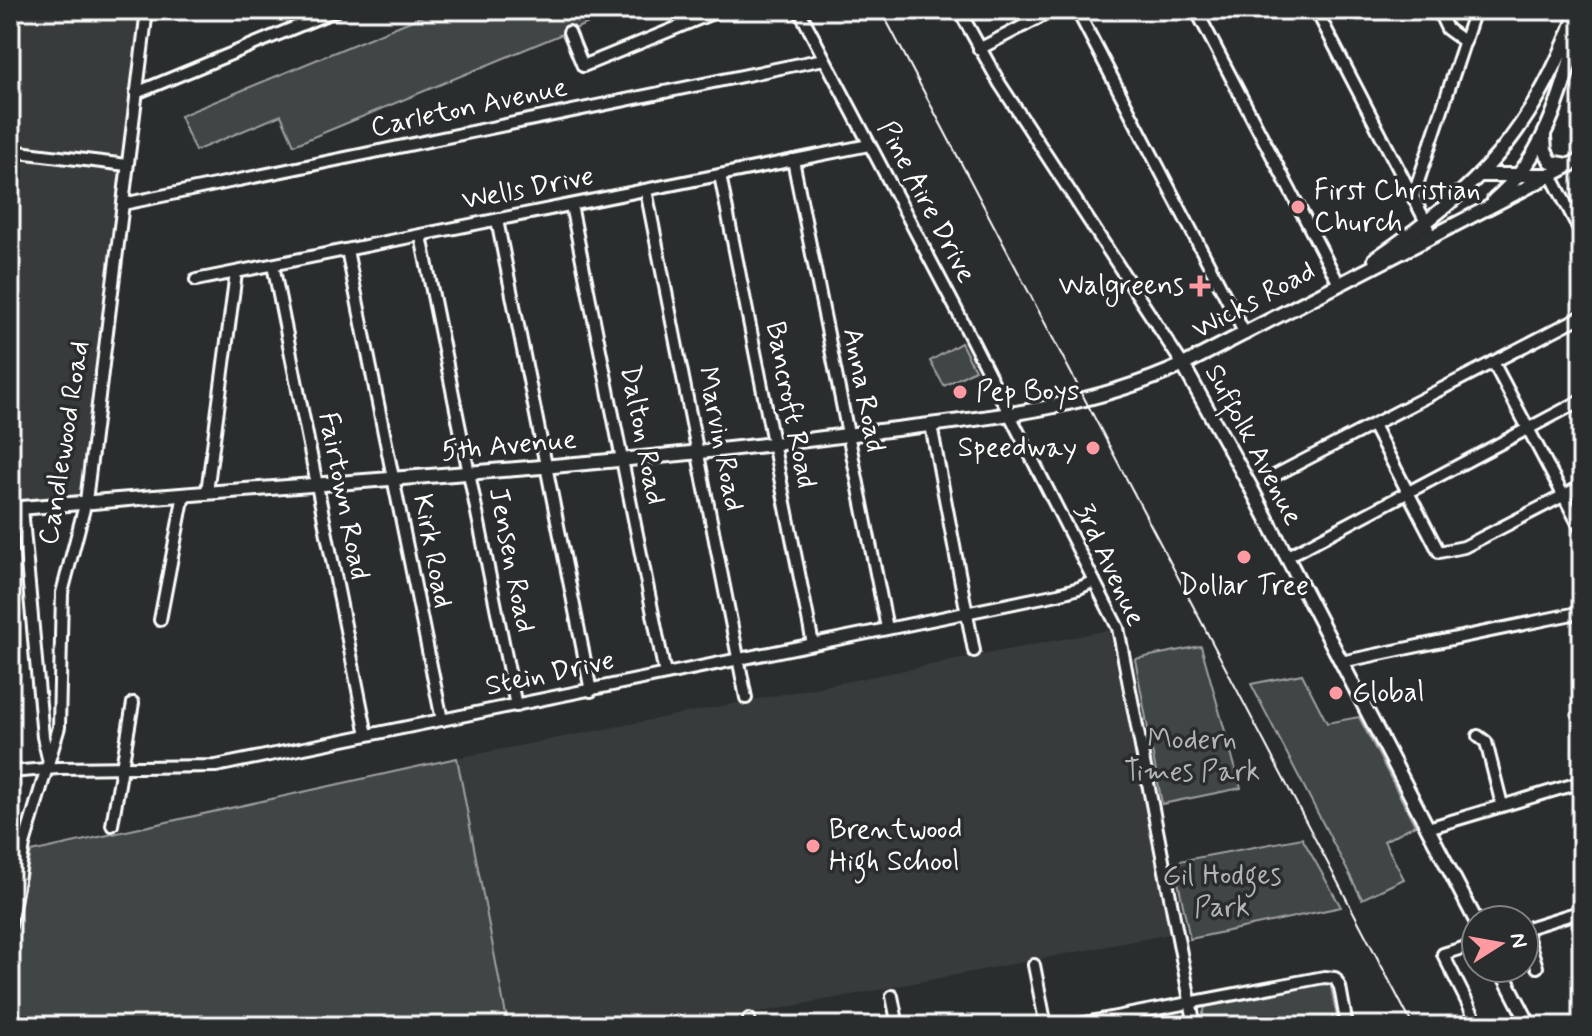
<svg xmlns="http://www.w3.org/2000/svg" width="1592" height="1036" viewBox="0 0 1592 1036" font-family="Mynerve,sans-serif">
	<style>
		.built { fill: #373a3b }
		.green { fill: #414445; stroke: #a0a2a2; stroke-width: 2 }
		.lines { fill: none; stroke-linecap: round; stroke-linejoin: round }
		.minor-casing { stroke: #fff; stroke-width: 16 }
		.major-casing { stroke: #fff; stroke-width: 18 }
		.minor { stroke: #2a2d2e; stroke-width: 10 }
		.major { stroke: #2a2d2e; stroke-width: 12 }
		.rail { stroke: #fff; stroke-width: 2 }
		.poi-dot { fill: #ff9aa2; stroke: #2a2d2e; stroke-width: 3 }
		.labels { text-anchor: middle; dominant-baseline: central; stroke-width: 7; stroke-linejoin: round; paint-order: stroke }
		.street-label { font-size: 28px; fill: #fff; stroke: #2a2d2e }
		.poi-label { font-size: 28px; fill: #fff; stroke: #2a2d2e; text-anchor: start }
		.park-label { font-size: 28px; fill: #b3b4b5; stroke: #2a2d2e }
	</style>
	<rect width="100%" height="100%" fill="#2a2d2e"/>
	<filter id="ink" filterUnits="userSpaceOnUse"><feTurbulence type="fractalNoise" baseFrequency=".0125" numOctaves="2"/><feDisplacementMap in="SourceGraphic" scale="16" xChannelSelector="R" yChannelSelector="G"/><feConvolveMatrix kernelMatrix="1 2 1 2 8 2 1 2 1" color-interpolation-filters="sRGB"/></filter>
	<g filter="url(#ink)">
		<g class="built">
			<path d="M10,10H147L86,501L10,508Z"/>
			<path d="M1109,630L1170,934L689,1026H508L457,758Z"/>
		</g>
		<g class="green">
			<path d="M437,10H620L294,145L281,115L195,151L180,116Z"/>
			<path d="M961,343L975,370L944,386L930,361Z"/>
			<path d="M1201,646L1241,788L1162,804L1135,659Z"/>
			<path d="M1302,674L1327,723L1359,717L1415,825L1384,841L1404,879L1362,899L1251,684Z"/>
			<path d="M457,758L508,1026H10V956L31,852Z"/>
			<path d="M1302,838L1341,907L1190,939L1174,862Z"/>
			<path d="M1324,982L1329,983L1331,987L1339,1026H1204L1202,1016L1206,1005Z"/>
		</g>
		<g class="lines">
			<defs>
				<g id="minor">
					<path d="M799,10L954,305L1118,628L1195,1026"/>
					<path d="M959,10L1000,84L1183,365"/>
					<path d="M1077,10L1245,334"/>
					<path d="M1196,10L1339,284"/>
					<path d="M1316,10L1427,224L1428,230L1409,243"/>
					<path d="M1438,10L1447,29L1465,42"/>
					<path d="M569,32L583,66L720,10"/>
					<path d="M979,49L1054,10"/>
					<path d="M136,93L337,10"/>
					<path d="M10,151L127,165"/>
					<path d="M793,160L887,628"/>
					<path d="M720,175L813,644"/>
					<path d="M1551,175L1582,235"/>
					<path d="M646,190L746,698"/>
					<path d="M1413,197L1475,10"/>
					<path d="M123,204L824,59"/>
					<path d="M571,205L665,674"/>
					<path d="M497,220L591,691"/>
					<path d="M421,236L516,706"/>
					<path d="M347,250L442,720"/>
					<path d="M273,265L367,735"/>
					<path d="M196,280L869,145"/>
					<path d="M1493,362L1581,529"/>
					<path d="M931,425L974,651"/>
					<path d="M1373,425L1439,552L1464,547L1582,486"/>
					<path d="M1274,476L1582,316"/>
					<path d="M207,492L236,273"/>
					<path d="M22,508L43,737L48,758"/>
					<path d="M1286,557L1582,400"/>
					<path d="M160,620L184,494"/>
					<path d="M1341,662L1582,612"/>
					<path d="M1478,736L1486,742L1502,805"/>
					<path d="M10,772L58,768L216,766L1058,594L1079,588L1094,581"/>
					<path d="M112,825L133,703"/>
					<path d="M1428,828L1582,782"/>
					<path d="M10,926L24,845L59,727L62,593L86,501L147,10"/>
					<path d="M1524,929L1582,911"/>
					<path d="M1525,929L1537,967"/>
					<path d="M1476,944L1443,954L1479,1026"/>
					<path d="M1034,965L1046,1026"/>
					<path d="M892,996L898,1026"/>
					<path d="M749,1019L750,1026"/>
					<path d="M1069,1026L1324,977L1335,978L1340,987L1347,1026"/>
				</g>
				<g id="major">
					<path d="M1544,137L1545,150L1551,162L1568,165"/>
					<path d="M1481,175H1548"/>
					<path d="M1494,200C1548,155 1563,87 1581,22"/>
					<path d="M1375,259C1479,188 1534,131 1578,10"/>
					<path d="M1183,365L1250,486L1476,921"/>
					<path d="M10,509C289,484 569,471 847,435C961,420 1077,414 1183,365L1582,159"/>
					<path d="M1500,968L1530,1026"/>
				</g>
			</defs>
			<use href="#minor" class="minor-casing"/>
			<use href="#major" class="major-casing"/>
			<use href="#minor" class="minor"/>
			<use href="#major" class="major"/>
			<path class="rail" d="M881,10L1413,1026"/>
		</g>
	</g>
	<g class="poi-dot">
		<circle cx="1298" cy="207" r="8"/>
		<path d="M1196 274h8v8h8v8h-8v8h-8v-8h-8v-8h8z"/>
		<circle cx="960" cy="392" r="8"/>
		<circle cx="1093" cy="448" r="8"/>
		<circle cx="1244" cy="557" r="8"/>
		<circle cx="1336" cy="693" r="8"/>
		<circle cx="813" cy="846" r="8"/>
	</g>
	<g class="labels">
		<g class="street-label">
			<text transform="translate(469 108) rotate(-12)">Carleton Avenue</text>
			<text transform="translate(528 189) rotate(-11)">Wells Drive</text>
			<text transform="translate(926 202) rotate(62)">Pine Aire Drive</text>
			<text transform="translate(1254 301) rotate(-28)">Wicks Road</text>
			<text transform="translate(863 390) rotate(79)">Anna Road</text>
			<text transform="translate(790 405) rotate(79)">Bancroft Road</text>
			<text transform="translate(642 435) rotate(79)">Dalton Road</text>
			<text transform="translate(720 439) rotate(79)">Marvin Road</text>
			<text transform="translate(65 443) rotate(-81)">Candlewood Road</text>
			<text transform="translate(1253 445) rotate(62)">Suffolk Avenue</text>
			<text transform="translate(509 446) rotate(-5)">5th Avenue</text>
			<text transform="translate(343 496) rotate(79)">Fairtown Road</text>
			<text transform="translate(432 551) rotate(79)">Kirk Road</text>
			<text transform="translate(511 560) rotate(79)">Jensen Road</text>
			<text transform="translate(1109 565) rotate(65)">3rd Avenue</text>
			<text transform="translate(550 674) rotate(-12)">Stein Drive</text>
		</g>
		<g class="poi-label">
			<text x="1314" y="191">First Christian<tspan x="1314" dy="32">Church</tspan></text>
			<text x="1184" y="286" text-anchor="end">Walgreens</text>
			<text x="976" y="392">Pep Boys</text>
			<text x="1077" y="448" text-anchor="end">Speedway</text>
			<text x="1244" y="586" text-anchor="middle">Dollar Tree</text>
			<text x="1352" y="693">Global</text>
			<text x="829" y="830">Brentwood<tspan x="829" dy="32">High School</tspan></text>
		</g>
		<g class="park-label">
			<text x="1192" y="740">Modern<tspan x="1192" dy="32">Times Park</tspan></text>
			<text x="1222" y="876">Gil Hodges<tspan x="1222" dy="32">Park</tspan></text>
		</g>
	</g>
	<rect width="1592" height="1036" fill="none" stroke="#2a2d2e" stroke-width="40"/>
	<rect x="20" y="20" width="1552" height="996" fill="none" stroke="#fff" stroke-width="3" filter="url(#ink)"/>
	<g transform="translate(1500 944) rotate(79)"><circle r="38" fill="#2a2d2e" stroke="#7f8182" stroke-width="2"/>
	<path d="M0-6L14 30L0 20L-14 30Z" fill="#ff9aa2"/>
	<text y="-12" font-size="22" font-weight="bold" text-anchor="middle" fill="#ffffff">N</text>
	</g>
</svg>
